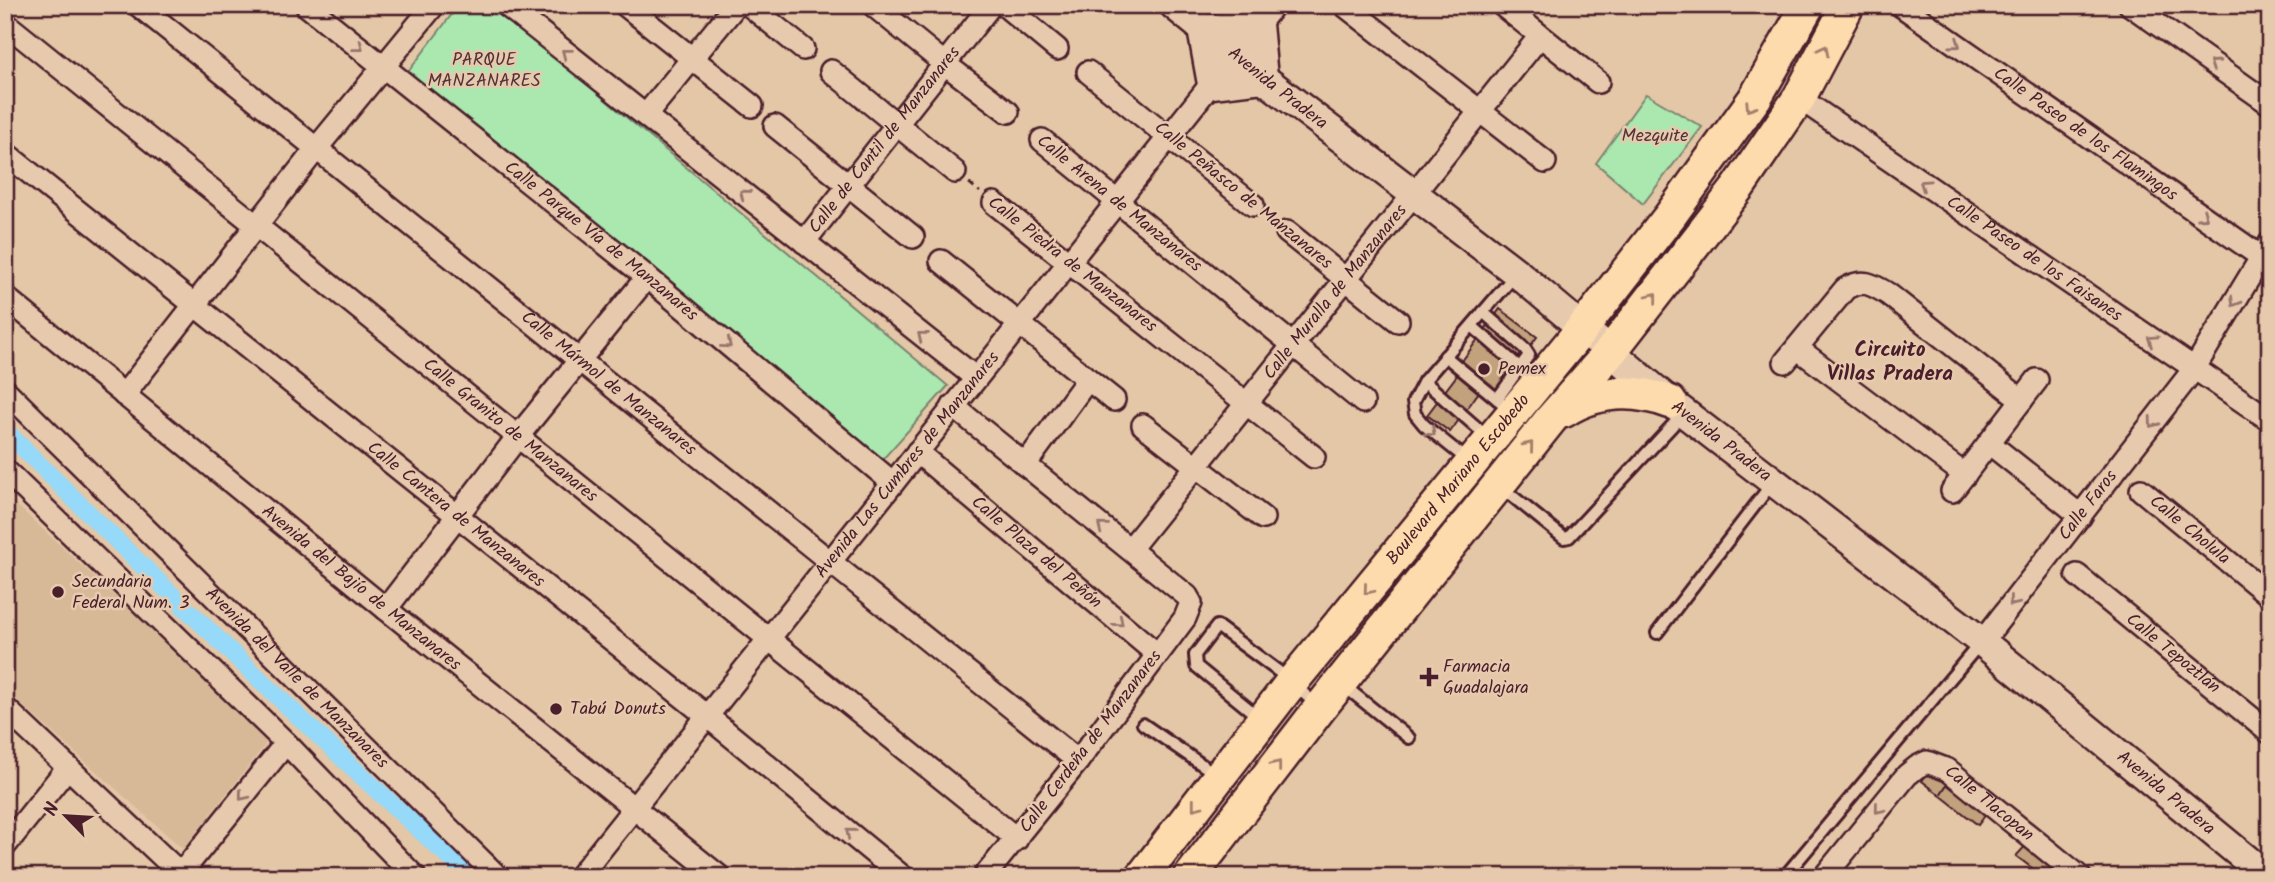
<svg xmlns="http://www.w3.org/2000/svg" width="2275" height="882" viewBox="0 0 2275 882" font-family="Kalam,sans-serif">
	<style>
		.built { fill: #d7b998 }
		.green { fill: #aae8b0; stroke: #7a846e; stroke-width: 2 }
		.lines { fill: none; stroke-linecap: round; stroke-linejoin: round }
		.canal { stroke: #96d9f8; stroke-width: 18 }
		.building { fill: #c2a17d; stroke: #4a1f2b; stroke-width: 2 }
		.lane-casing { stroke: #4a1f2b; stroke-width: 16 }
		.street-casing { stroke: #4a1f2b; stroke-width: 26 }
		.secondary-casing { stroke: #4a1f2b; stroke-width: 33 }
		.primary-casing { stroke: #4a1f2b; stroke-width: 37 }
		.path { stroke: #4a1f2b; stroke-width: 2.5; stroke-dasharray: 7 5; stroke-linecap: butt }
		.lane { stroke: #e7caae; stroke-width: 10 }
		.street { stroke: #e7caae; stroke-width: 21 }
		.secondary { stroke: #e7caae; stroke-width: 28 }
		.primary { stroke: #fddbac; stroke-width: 32 }
		.oneway { stroke: #98746c }
		.oneway2 { stroke: #a47d6c }
		.poi-dot { fill: #4a1f2b; stroke: #e7caae; stroke-width: 2.5 }
		.labels { text-anchor: middle; dominant-baseline: central; stroke-width: 5; stroke-linejoin: round; paint-order: stroke }
		.park-label { font-size: 18px; fill: #543338; stroke: #e7caae }
		.street-label { font-size: 18px; fill: #4a1f2b; stroke: #e7caae }
		.poi-label { font-size: 18px; fill: #4a1f2b; stroke: #e7caae; text-anchor: start }
		.quarter-label { font-size: 21px; font-weight: bold; fill: #4a1f2b; stroke: #e7caae }
	</style>
	<rect width="100%" height="100%" fill="#e4c7a7"/>
	<filter id="ink" filterUnits="userSpaceOnUse"><feTurbulence type="fractalNoise" baseFrequency=".0143" numOctaves="2"/><feDisplacementMap in="SourceGraphic" scale="14" xChannelSelector="R" yChannelSelector="G"/><feConvolveMatrix kernelMatrix="1 2 1 2 8 2 1 2 1" color-interpolation-filters="sRGB"/></filter>
	<g filter="url(#ink)">
		<path class="built" d="M5,494L269,740L183,849L5,690Z"/>
		<g class="green">
			<path d="M459,5H492L948,386L883,459L405,76Z"/>
			<path d="M1646,94L1702,127L1643,204L1596,163Z"/>
		</g>
		<g class="lines">
			<path class="canal" d="M5,430C157,582 312,732 471,877"/>
		</g>
		<g class="building">
			<path d="M1500,309L1537,337L1490,400L1479,392L1450,432L1427,415L1457,375L1454,372Z"/>
			<path d="M1931,768L1950,780L1940,795L1922,781Z"/>
			<path d="M1950,780L1989,810L1978,825L1940,795Z"/>
			<path d="M2027,844L2069,877H2044L2016,856Z"/>
		</g>
		<g class="lines">
			<defs>
				<g id="lane">
					<path d="M1483,312L1525,349L1529,355L1497,399"/>
					<path d="M1472,326L1525,372"/>
					<path d="M1445,356L1502,403"/>
					<path d="M1424,381L1490,439"/>
					<path d="M1470,462L1424,425L1415,414L1413,402L1424,381L1515,275"/>
					<path d="M1501,487L1564,538L1569,537L1683,414"/>
					<path d="M1657,633L1773,482"/>
					<path d="M1343,685L1409,738"/>
					<path d="M1261,719L1196,666L1195,655L1217,626L1282,674L1318,706"/>
					<path d="M1143,724L1217,775"/>
					<path d="M1785,876L1981,642"/>
				</g>
				<g id="street">
					<path id="s1" d="M138,5L1078,761"/>
					<path id="s2" d="M306,5L647,277L893,483"/>
					<path d="M506,5L976,378"/>
					<path d="M625,5L752,106"/>
					<path d="M749,5L803,49"/>
					<path d="M1004,5L1057,49"/>
					<path d="M1344,5L1545,162"/>
					<path d="M1502,5L1598,82"/>
					<path id="s3" d="M1900,5L2270,263"/>
					<path d="M2130,5L2270,104"/>
					<path d="M874,6L945,64L1008,112"/>
					<path id="s4" d="M5,23L1017,839"/>
					<path d="M831,71L955,172"/>
					<path d="M1088,72L1253,205"/>
					<path id="s5" d="M1799,98L2270,420"/>
					<path d="M646,115L736,5"/>
					<path d="M775,126L913,237"/>
					<path d="M1042,140L1363,402"/>
					<path id="s6" d="M5,153L707,716L903,877"/>
					<path d="M994,203L1314,457"/>
					<path d="M1287,232L1398,321"/>
					<path id="s7" d="M804,242L991,5"/>
					<path d="M941,261L1114,400"/>
					<path id="s8" d="M5,297L386,609L720,877"/>
					<path d="M1797,348L1965,475"/>
					<path d="M1785,362L1845,289C1862,278 1872,284 1888,294L2022,400"/>
					<path id="s9" d="M5,390L498,877"/>
					<path d="M124,395L316,149L434,5"/>
					<path d="M953,406L1187,596L1191,603L1185,618L1078,761L984,877"/>
					<path d="M1143,425L1263,518"/>
					<path d="M1989,443L2081,516"/>
					<path id="s10" d="M917,452L1157,654"/>
					<path d="M1025,465L1088,379"/>
					<path d="M5,470L286,743L415,877"/>
					<path id="s11" d="M2141,490L2270,596"/>
					<path d="M1952,491L2037,380"/>
					<path id="s12" d="M1130,549L1540,36"/>
					<path id="s13" d="M2077,575L2270,733"/>
					<path d="M386,609L519,435L647,277"/>
					<path id="s14" d="M1982,642L2194,369L2270,243"/>
					<path d="M5,708L184,877"/>
					<path d="M5,846L68,767"/>
					<path d="M178,877L286,743"/>
					<path id="s15" d="M579,877L1274,5"/>
					<path id="s16" d="M1824,877L1907,775L1917,767L1927,762L1948,770L2080,877"/>
				</g>
				<g id="secondary">
					<path id="s17" d="M1174,5L1263,78L1517,273L1670,402L1982,642L2268,877"/>
					<path d="M1258,24L1263,78L1212,84L1202,29Z"/>
				</g>
				<g id="primary">
					<path d="M1564,411C1597,390 1634,389 1670,402"/>
					<path id="s18" d="M1142,877L1291,683L1582,329L1670,216L1755,98L1808,5"/>
					<path d="M1190,877L1320,708L1551,419L1611,351L1739,186L1799,98L1848,5"/>
				</g>
			</defs>
			<use href="#lane" class="lane-casing"/>
			<use href="#street" class="street-casing"/>
			<use href="#secondary" class="secondary-casing"/>
			<use href="#primary" class="primary-casing"/>
			<path class="path" d="M969,183L980,192"/>
			<use href="#lane" class="lane"/>
			<use href="#street" class="street"/>
			<use href="#secondary" class="secondary"/>
			<use href="#primary" class="primary"/>
		</g>
		<defs><path id="oneway-chevron" d="M-2-3.5L2.5 0L-2 3.5" fill="none" stroke-width="1.6" stroke-linecap="round" stroke-linejoin="round" transform="scale(1.75)"/></defs>
		<g class="oneway">
			<use href="#oneway-chevron" transform="translate(1956 44) rotate(35)"/>
			<use href="#oneway-chevron" transform="translate(359 47) rotate(38)"/>
			<use href="#oneway-chevron" transform="translate(566 53) rotate(-142)"/>
			<use href="#oneway-chevron" transform="translate(2214 64) rotate(-145)"/>
			<use href="#oneway-chevron" transform="translate(1924 184) rotate(-146)"/>
			<use href="#oneway-chevron" transform="translate(744 194) rotate(-141)"/>
			<use href="#oneway-chevron" transform="translate(2203 216) rotate(35)"/>
			<use href="#oneway-chevron" transform="translate(2235 302) rotate(121)"/>
			<use href="#oneway-chevron" transform="translate(922 336) rotate(-142)"/>
			<use href="#oneway-chevron" transform="translate(2152 340) rotate(-146)"/>
			<use href="#oneway-chevron" transform="translate(727 344) rotate(40)"/>
			<use href="#oneway-chevron" transform="translate(2153 423) rotate(127)"/>
			<use href="#oneway-chevron" transform="translate(1431 432) rotate(42)"/>
			<use href="#oneway-chevron" transform="translate(1102 527) rotate(-141)"/>
			<use href="#oneway-chevron" transform="translate(2013 602) rotate(129)"/>
			<use href="#oneway-chevron" transform="translate(1119 622) rotate(40)"/>
			<use href="#oneway-chevron" transform="translate(243 796) rotate(129)"/>
			<use href="#oneway-chevron" transform="translate(1879 809) rotate(129)"/>
			<use href="#oneway-chevron" transform="translate(850 833) rotate(-141)"/>
		</g>
		<g class="oneway2">
			<use href="#oneway-chevron" transform="translate(1824 50) rotate(-62)"/>
			<use href="#oneway-chevron" transform="translate(1750 107) rotate(123)"/>
			<use href="#oneway-chevron" transform="translate(1653 297) rotate(-52)"/>
			<use href="#oneway-chevron" transform="translate(1529 446) rotate(-51)"/>
			<use href="#oneway-chevron" transform="translate(1368 590) rotate(130)"/>
			<use href="#oneway-chevron" transform="translate(1277 765) rotate(-52)"/>
			<use href="#oneway-chevron" transform="translate(1196 806) rotate(128)"/>
		</g>
	</g>
	<g class="poi-dot">
		<circle cx="1484" cy="369" r="7"/>
		<circle cx="58" cy="592" r="7"/>
		<path d="M1425.5 666.5h7v7h7v7h-7v7h-7v-7h-7v-7h7z"/>
		<circle cx="556" cy="709" r="7"/>
	</g>
	<g class="labels">
		<g class="park-label">
			<text x="484" y="60">PARQUE<tspan x="484" dy="21">MANZANARES</tspan></text>
			<text x="1655" y="136">Mezquite</text>
		</g>
		<g class="street-label">
			<text stroke="none"><textPath href="#s17" startOffset="133">Avenida Pradera</textPath></text>
			<text stroke="none"><textPath href="#s3" startOffset="226">Calle Paseo de los Flamingos</textPath></text>
			<text stroke="none"><textPath href="#s7" startOffset="130">Calle de Cantil de Manzanares</textPath></text>
			<text transform="translate(1243 196) rotate(39)">Calle Peñasco de Manzanares</text>
			<text transform="translate(1119 204) rotate(39)">Calle Arena de Manzanares</text>
			<text stroke="none"><textPath href="#s2" startOffset="378">Calle Parque Vía de Manzanares</textPath></text>
			<text stroke="none"><textPath href="#s5" startOffset="285">Calle Paseo de los Faisanes</textPath></text>
			<text transform="translate(1072 265) rotate(38)">Calle Piedra de Manzanares</text>
			<text stroke="none"><textPath href="#s12" startOffset="329">Calle Muralla de Manzanares</textPath></text>
			<text stroke="none"><textPath href="#s1" startOffset="604">Calle Mármol de Manzanares</textPath></text>
			<text stroke="none"><textPath href="#s4" startOffset="649">Calle Granito de Manzanares</textPath></text>
			<text stroke="none"><textPath href="#s17" startOffset="700">Avenida Pradera</textPath></text>
			<text stroke="none"><textPath href="#s15" startOffset="527">Avenida Las Cumbres de Manzanares</textPath></text>
			<text stroke="none"><textPath href="#s18" startOffset="508">Boulevard Mariano Escobedo</textPath></text>
			<text stroke="none"><textPath href="#s14" startOffset="173">Calle Faros</textPath></text>
			<text stroke="none"><textPath href="#s6" startOffset="578">Calle Cantera de Manzanares</textPath></text>
			<text stroke="none"><textPath href="#s11" startOffset="63">Calle Cholula</textPath></text>
			<text stroke="none"><textPath href="#s10" startOffset="156">Calle Plaza del Peñón</textPath></text>
			<text stroke="none"><textPath href="#s8" startOffset="460">Avenida del Bajío de Manzanares</textPath></text>
			<text stroke="none"><textPath href="#s13" startOffset="124">Calle Tepoztlán</textPath></text>
			<text stroke="none"><textPath href="#s9" startOffset="410">Avenida del Valle de Manzanares</textPath></text>
			<text transform="translate(1091 742) rotate(-53)">Calle Cerdeña de Manzanares</text>
			<text stroke="none"><textPath href="#s17" startOffset="1267">Avenida Pradera</textPath></text>
			<text stroke="none"><textPath href="#s16" startOffset="231">Calle Tlacopan</textPath></text>
		</g>
		<g class="poi-label">
			<text x="1498" y="369">Pemex</text>
			<text x="72" y="582">Secundaria<tspan x="72" dy="21">Federal Num. 3</tspan></text>
			<text x="1443" y="667">Farmacia<tspan x="1443" dy="21">Guadalajara</tspan></text>
			<text x="570" y="709">Tabú Donuts</text>
		</g>
		<g class="quarter-label">
			<text x="1890" y="350">Circuito<tspan x="1890" dy="24">Villas Pradera</tspan></text>
		</g>
	</g>
	<rect width="2275" height="882" fill="none" stroke="#e7caae" stroke-width="28"/>
	<rect x="14" y="14" width="2247" height="854" fill="none" stroke="#4a1f2b" stroke-width="2.5" filter="url(#ink)"/>
	<g transform="translate(66 816) rotate(295)" stroke="#e7caae" stroke-width="5" paint-order="stroke">
	<path d="M0-5L12 26L0 18L-12 26Z" fill="#4a1f2b"/>
	<text y="-10" font-size="19" font-weight="bold" text-anchor="middle" fill="#4a1f2b">N</text>
	</g>
</svg>
